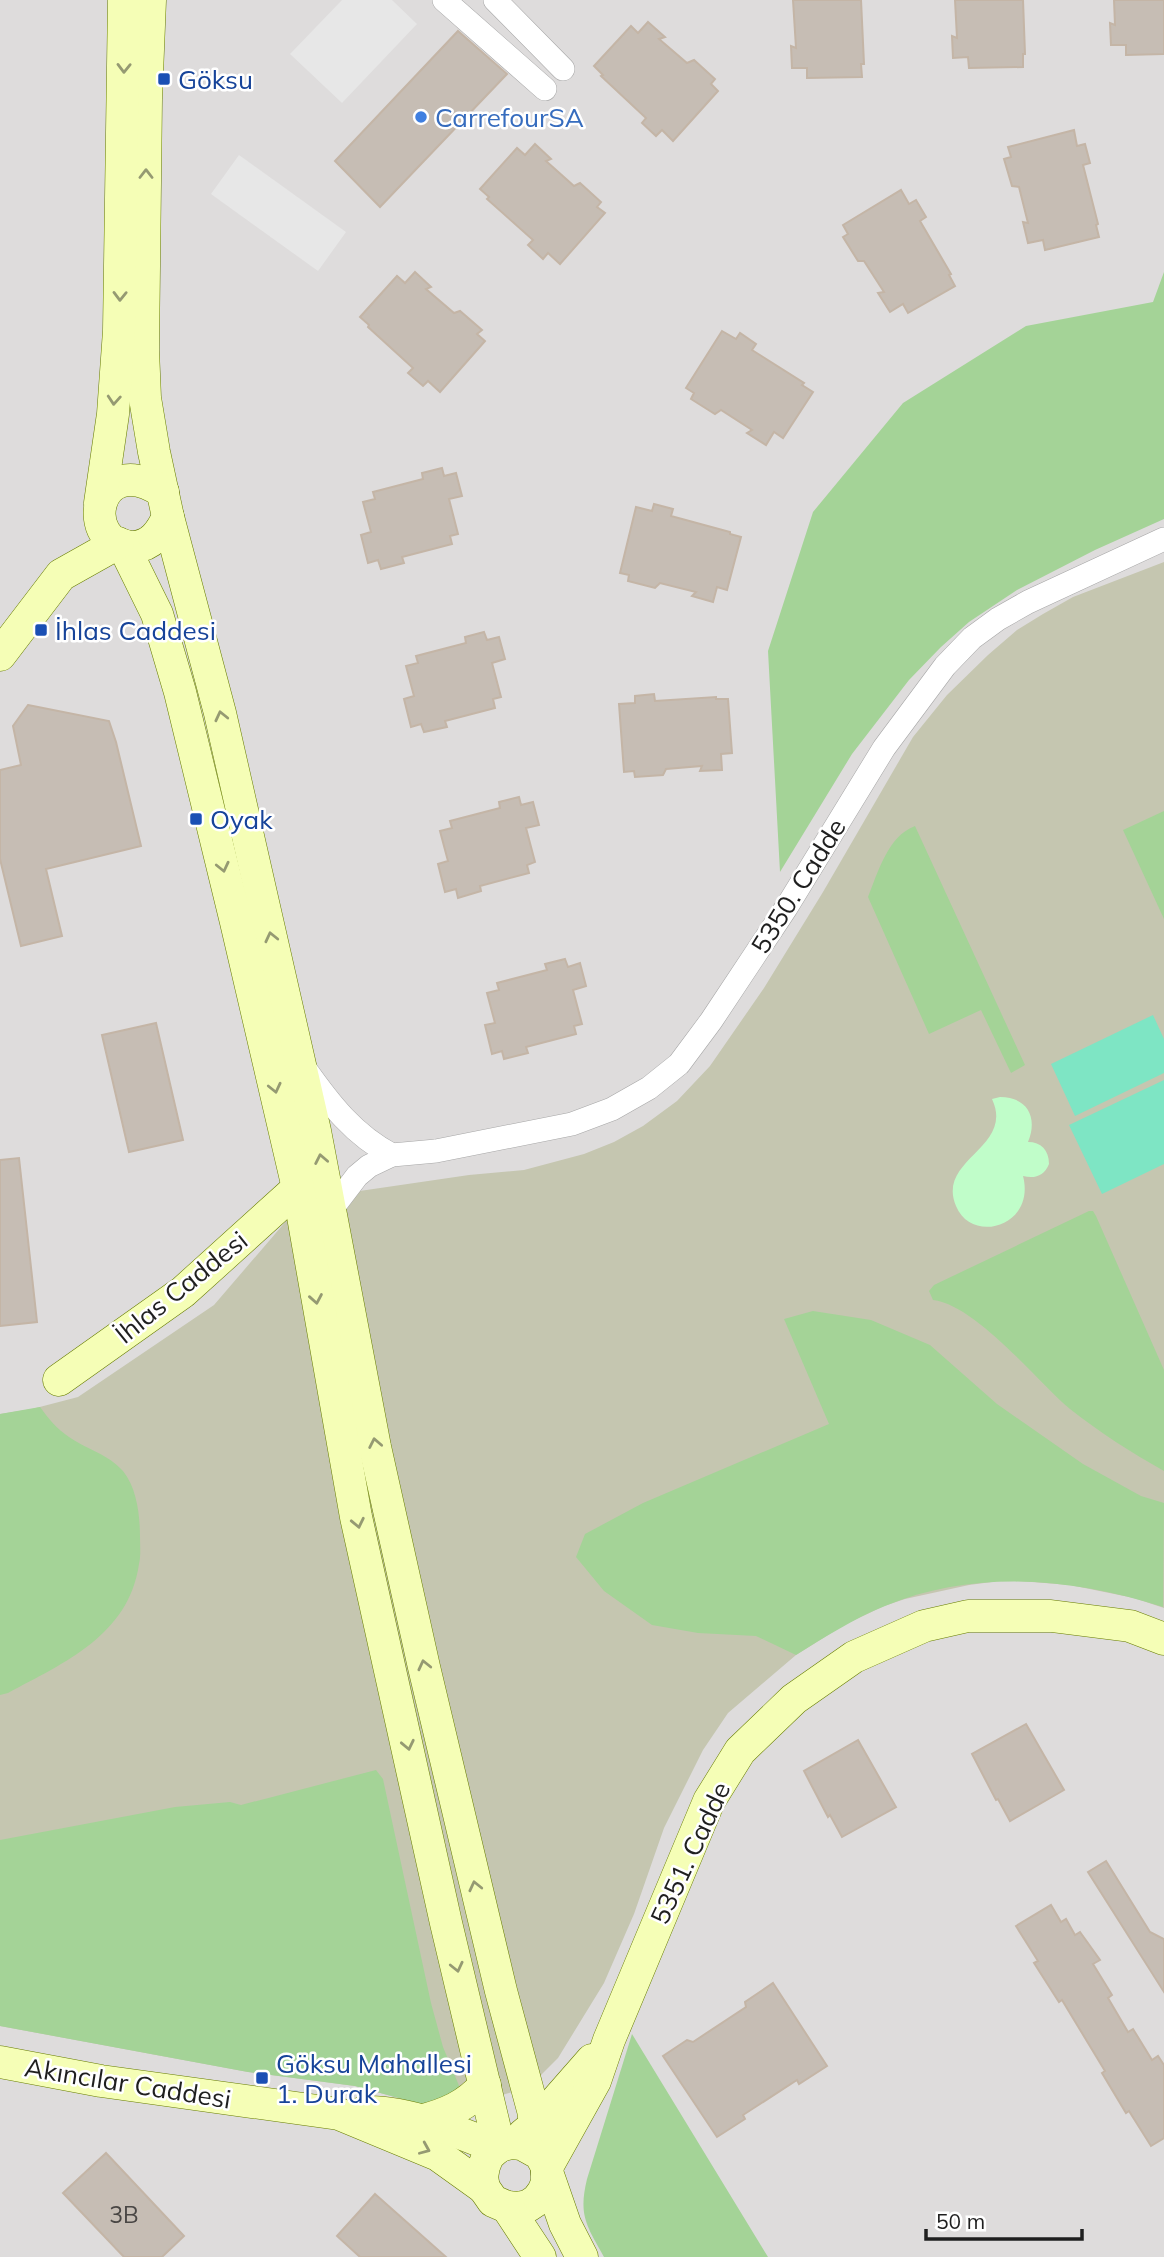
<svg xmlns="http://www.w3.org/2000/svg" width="1164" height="2257" viewBox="0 0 1164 2257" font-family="Mulish,sans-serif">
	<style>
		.residential { fill: #dedcdc }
		.construction { fill: #c5c6b0 }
		.forest { fill: #a4d397 }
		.park { fill: #c0fdc9 }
		.pitch { fill: #7ee5c4 }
		.parking { fill: #e7e7e7 }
		.building { fill: #c6bdb4; stroke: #c4b5a6; stroke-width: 2 }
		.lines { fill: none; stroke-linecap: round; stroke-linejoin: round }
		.street-casing { stroke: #a6a6a6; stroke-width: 24 }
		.secondary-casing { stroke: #677d00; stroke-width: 33 }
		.street { stroke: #fff; stroke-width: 23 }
		.secondary { stroke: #f5feb6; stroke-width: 32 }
		.oneway { stroke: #959a72 }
		.transit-dot { fill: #1a4fb4; stroke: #fff; stroke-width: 2.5 }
		.shop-dot { fill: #3f7fe0; stroke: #fff; stroke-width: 2.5 }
		.labels { text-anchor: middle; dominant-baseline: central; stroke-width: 5; stroke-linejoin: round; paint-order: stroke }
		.number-label { font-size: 23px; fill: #494644 }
		.transit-label { font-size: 26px; fill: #164399; stroke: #fff; text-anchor: start }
		.shop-label { font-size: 26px; fill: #366cbe; stroke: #fff; text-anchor: start }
		.street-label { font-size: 26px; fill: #1f1f1f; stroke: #fff }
	</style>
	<rect width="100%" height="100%" fill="#f1eee5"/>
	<rect class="residential" x="0" y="0" width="1164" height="2257"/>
	<path class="construction" d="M1164,562V1608L1134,1598L1070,1585L1007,1580L969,1585L905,1599L884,1606L844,1625L796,1655L728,1713L703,1750L664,1828L634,1914L604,1983L558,2058L528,2088L472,2103L420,2104L355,2086L248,2072L0,2026V1414L32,1409L78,1397L214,1305L305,1199L469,1175L524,1170L584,1154L614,1142L643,1126L677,1101L710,1066L764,988L823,892L913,737L947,695L988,655L1017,630L1043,614L1073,597Z"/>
	<g class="forest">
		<path d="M1164,272V519L1095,550L1017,590L969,622L941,647L909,680L852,754L780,872L768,651L813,512L903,403L1026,326L1153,302Z"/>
		<path d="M1164,811V919L1123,830Z"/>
		<path d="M915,826L1025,1065L1011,1073L981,1010L929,1034L868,897C878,872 888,836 915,826Z"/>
		<path d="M1089,1211H1093L1096,1216L1164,1370V1471C1132,1453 1099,1432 1070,1409C1037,1381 976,1305 933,1300L929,1291L934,1285Z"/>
		<path d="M813,1311L871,1320L930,1345L997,1404L1083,1464L1141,1496L1164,1503L1163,1607C1072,1578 975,1569 885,1606C853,1619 825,1637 796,1655L756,1636L698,1633L652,1625L604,1591L576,1557L585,1534L643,1503L829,1424L784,1319Z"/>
		<path d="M40,1407C48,1418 57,1429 69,1437C88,1450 108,1454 123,1471C137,1488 140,1516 140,1537C140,1546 141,1556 139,1564C129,1635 64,1663 8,1693L0,1695V1414Z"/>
		<path d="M376,1770L383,1779L431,2003L443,2047L460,2088L454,2102L420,2104L355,2086L248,2072L0,2026V1840L175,1807L230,1802L241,1805Z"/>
		<path d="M632,2034L768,2257H604C587,2226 578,2216 587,2179Z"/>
	</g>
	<path class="park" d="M1000,1097C1028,1097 1038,1118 1028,1142C1041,1142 1049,1150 1049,1164C1044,1176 1035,1179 1023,1176C1036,1226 972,1245 956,1206C936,1159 1015,1148 992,1099Z"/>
	<g class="pitch">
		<path d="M1153,1015L1164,1039V1073L1075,1116L1051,1064Z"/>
		<path d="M1164,1080V1164L1102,1194L1069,1125Z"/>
	</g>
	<g class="parking">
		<path d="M342,0H392L417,24L342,103L290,54Z"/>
		<path d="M239,155L346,232L318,271L211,194Z"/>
	</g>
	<g class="building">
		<path d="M793,0H861L864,64H861L862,77L807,78V68H792L791,46L796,48Z"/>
		<path d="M955,0H1023L1025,54H1023V67L969,68L968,57L953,58L952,36L957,38Z"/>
		<path d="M1114,0H1164V54L1126,55V45H1111L1110,23L1115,25Z"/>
		<path d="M648,22L665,37L659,39L687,63L694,60L715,79L711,84L718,91L673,141L662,130L656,136L642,123L646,118L601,76L603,75L594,66L631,26L638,33Z"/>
		<path d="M458,31L507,74L380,207L335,161Z"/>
		<path d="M1074,130L1077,146L1085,144L1090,163L1083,165L1098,224L1096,225L1099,237L1045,250L1043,240L1028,243L1023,222L1028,223L1019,187L1012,186L1004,159L1011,157L1008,147Z"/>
		<path d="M535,144L551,159L546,161L574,186L580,183L601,202L597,207L605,213L560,264L548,253L543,259L528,245L533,240L487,199L489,197L480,189L517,148L525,155Z"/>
		<path d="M901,190L909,204L916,200L926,217L920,221L951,274L949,275L955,286L908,313L903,304L890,312L878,293L884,292L864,261H858L843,237L848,234L843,225Z"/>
		<path d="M415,272L431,287L426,289L454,313L460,311L482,330L477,334L485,341L440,392L428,381L423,386L408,373L413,368L368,327L369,325L360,317L397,276L405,283Z"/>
		<path d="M722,331L736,339L740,333L756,344L752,350L804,383L802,385L813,392L783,438L774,432L766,445L747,433L752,430L721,410L715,414L691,399L694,393L686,388Z"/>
		<path d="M442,468L444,476L456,473L462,496L449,499L458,534L450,536L452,544L402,557L404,563L381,569L378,560L368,563L361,535L371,532L363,502L375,499L373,492L423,479L422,473Z"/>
		<path d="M654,504L673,509L671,516L730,532V534L741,537L727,590L717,587L713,602L692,596L696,592L660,583L655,588L628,581L629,575L620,573L636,507L652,511Z"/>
		<path d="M484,632L487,640L499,637L505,659L492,663L501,697L493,699L495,708L445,721L447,727L424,732L421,724L411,727L404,699L414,696L406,666L418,663L416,656L466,643L465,637Z"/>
		<path d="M654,694L655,701L716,697V699H728L732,753L721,754L722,770L700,771L702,766L666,769L663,775L635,777L634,771L624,772L619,704L635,703V696Z"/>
		<path d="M28,705L109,721L116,742L141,846L46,869L62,936L21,946L0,859V770L21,765L13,726Z"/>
		<path d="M519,797L521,805L533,802L539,825L526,828L535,862L527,865L529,873L480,886L481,891L458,898L456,889L445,892L438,864L448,861L440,831L452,828L450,821L500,808L499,802Z"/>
		<path d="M565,959L568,967L580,963L586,986L573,990L582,1024L574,1026L576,1034L526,1047L528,1053L504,1059L502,1051L492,1054L485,1025L495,1023L487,993L499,990L497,983L547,970L545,964Z"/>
		<path d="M156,1023L183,1140L129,1152L102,1035Z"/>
		<path d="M19,1158L37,1322L0,1326V1160Z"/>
		<path d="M1026,1724L1064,1790L1010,1821L998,1799L996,1800L972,1754Z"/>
		<path d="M858,1740L896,1807L842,1837L830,1815L828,1817L804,1771Z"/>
		<path d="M1106,1861L1150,1932L1164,1939V1992L1088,1872Z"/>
		<path d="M1051,1905L1061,1922L1066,1919L1075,1935L1080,1932L1100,1960L1093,1964L1112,1995L1108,1998L1128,2032L1133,2029L1152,2060L1158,2056L1164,2065V2138L1151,2146L1129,2111L1126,2113L1102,2073L1105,2071L1062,2000L1059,2002L1034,1963L1038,1961L1016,1926Z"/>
		<path d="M773,1983L827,2066L799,2084L797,2080L743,2115L745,2119L717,2137L663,2056L687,2040L693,2042L746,2007L745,2002Z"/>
		<path d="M106,2153L184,2236L162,2257H124L63,2193Z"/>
		<path d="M375,2194L446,2257H360L337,2236Z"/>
	</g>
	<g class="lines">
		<defs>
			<g id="street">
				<path d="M444,0L545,89"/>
				<path d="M495,0L563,69"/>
				<path d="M306,1070C330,1104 354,1135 392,1155"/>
				<path d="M331,1210L357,1176L369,1166L392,1155L436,1151L572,1124L612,1109L649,1088L679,1064L711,1021L786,908L884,748L945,666L972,638L998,619L1028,602L1164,539"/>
			</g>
			<g id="secondary">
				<path d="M150,0L146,99L143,350L145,398L154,452L168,517L220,713L315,1131L375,1447L424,1667L501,1991L533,2110L540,2154L547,2167V2183L543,2192L537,2200L528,2206L518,2208L507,2207L493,2201L484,2188L482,2177L484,2166L488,2156L499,2146L512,2143L522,2144L540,2154"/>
				<path d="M163,492C93,446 78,548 133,547C152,546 161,532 168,517"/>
				<path d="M100,503L113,414L119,331L124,0"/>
				<path d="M123,545L157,614L180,692L236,922L298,1188L356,1517L446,1923L499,2146"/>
				<path d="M0,655L61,575L118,543"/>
				<path d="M59,1380L183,1292L298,1188"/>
				<path d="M0,2062L101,2081L339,2114L438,2155L484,2188"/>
				<path d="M364,2112C405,2110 459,2132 497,2148"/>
				<path d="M420,2121C447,2114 466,2106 485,2085"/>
				<path d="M523,2135L535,2125L592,2060"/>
				<path d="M547,2167L595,2081L609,2040L709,1801L740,1751L794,1699L854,1657L924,1626L968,1616H1051L1130,1626L1164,1639"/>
				<path d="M547,2172L565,2224L582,2257"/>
				<path d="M507,2207L540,2257"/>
			</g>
		</defs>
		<use href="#street" class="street-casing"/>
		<use href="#secondary" class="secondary-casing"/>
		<use href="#street" class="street"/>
		<use href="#secondary" class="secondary"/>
	</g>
	<defs><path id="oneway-chevron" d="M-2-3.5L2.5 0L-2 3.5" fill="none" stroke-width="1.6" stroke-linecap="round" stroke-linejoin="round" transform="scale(1.75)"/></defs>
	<g class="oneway">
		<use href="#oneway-chevron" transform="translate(124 68) rotate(91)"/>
		<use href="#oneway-chevron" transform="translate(146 174) rotate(-90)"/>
		<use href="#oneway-chevron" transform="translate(120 296) rotate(91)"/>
		<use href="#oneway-chevron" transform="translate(114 400) rotate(94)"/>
		<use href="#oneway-chevron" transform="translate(221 716) rotate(-103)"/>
		<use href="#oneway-chevron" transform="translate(223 867) rotate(77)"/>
		<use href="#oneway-chevron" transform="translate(271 937) rotate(-103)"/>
		<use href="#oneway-chevron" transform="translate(275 1088) rotate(77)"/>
		<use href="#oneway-chevron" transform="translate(321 1159) rotate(-101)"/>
		<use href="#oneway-chevron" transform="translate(316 1299) rotate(80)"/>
		<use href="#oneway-chevron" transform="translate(375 1443) rotate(-101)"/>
		<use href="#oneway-chevron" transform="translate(358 1523) rotate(78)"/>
		<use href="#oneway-chevron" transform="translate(424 1665) rotate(-103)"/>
		<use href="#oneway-chevron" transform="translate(408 1745) rotate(78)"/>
		<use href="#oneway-chevron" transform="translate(475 1886) rotate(-103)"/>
		<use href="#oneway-chevron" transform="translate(457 1967) rotate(77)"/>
		<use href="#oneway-chevron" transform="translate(425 2149) rotate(23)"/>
	</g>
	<g class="transit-dot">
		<rect x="157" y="72" width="14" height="14" rx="3.5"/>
		<rect x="34" y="623" width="14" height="14" rx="3.5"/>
		<rect x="189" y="812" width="14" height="14" rx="3.5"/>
		<rect x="255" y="2071" width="14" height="14" rx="3.5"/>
	</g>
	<circle class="shop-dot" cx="421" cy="117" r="7"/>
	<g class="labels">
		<g class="number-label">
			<text x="124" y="2214">3B</text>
		</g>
		<g class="transit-label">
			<text x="178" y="79">Göksu</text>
			<text x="55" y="630">İhlas Caddesi</text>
			<text x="210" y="819">Oyak</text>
			<text x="276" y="2063">Göksu Mahallesi<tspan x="276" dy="30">1. Durak</tspan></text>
		</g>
		<g class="shop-label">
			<text x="435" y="117">CarrefourSA</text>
		</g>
		<g class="street-label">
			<text transform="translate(798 886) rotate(-58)">5350. Cadde</text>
			<text transform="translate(181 1287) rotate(-39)">İhlas Caddesi</text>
			<text transform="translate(690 1853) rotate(-65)">5351. Cadde</text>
			<text transform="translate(128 2083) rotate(9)">Akıncılar Caddesi</text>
		</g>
	</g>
	<path d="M926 2229v10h156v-10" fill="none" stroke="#1f1f1f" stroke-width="3.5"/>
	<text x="936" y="2229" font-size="21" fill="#1f1f1f" stroke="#ffffff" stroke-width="5" paint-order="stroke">50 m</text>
</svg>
